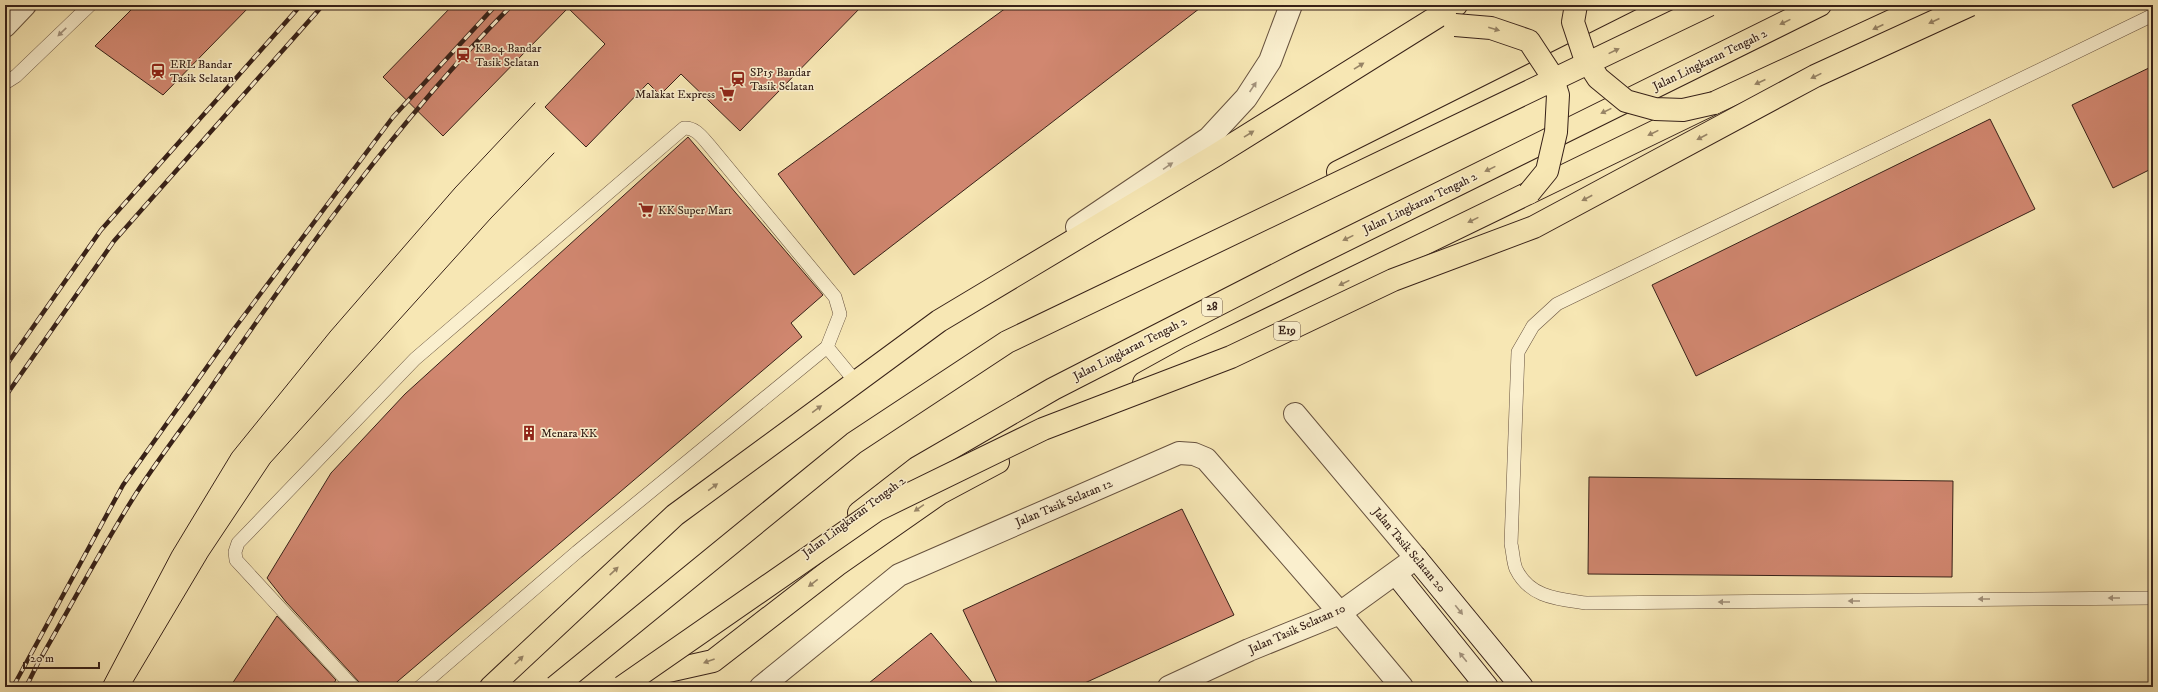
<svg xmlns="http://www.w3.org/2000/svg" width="2158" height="692" viewBox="0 0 2158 692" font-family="'IM FELL DW Pica',serif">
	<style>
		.building { fill: #d18770; stroke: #372118 }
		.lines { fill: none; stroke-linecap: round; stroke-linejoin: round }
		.lane-casing { stroke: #67523f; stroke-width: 14 }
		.street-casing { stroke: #67523f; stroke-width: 24 }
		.secondary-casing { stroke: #372118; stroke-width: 24 }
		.highway-casing { stroke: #372118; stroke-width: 24 }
		.lane { stroke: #faefce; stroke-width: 13 }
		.street { stroke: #faefce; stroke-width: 22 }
		.secondary { stroke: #faefce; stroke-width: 22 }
		.highway { stroke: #f7e7b4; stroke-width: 22 }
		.tram { stroke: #372118; stroke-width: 1 }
		.rail-casing { stroke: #372118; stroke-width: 4.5 }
		.rail { stroke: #faefce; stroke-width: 3; stroke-dasharray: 9; stroke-linecap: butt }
		.highway-bridge-casing { stroke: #372118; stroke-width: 24; stroke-linecap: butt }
		.highway-bridge { stroke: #f7e7b4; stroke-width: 22 }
		.oneway { fill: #978466 }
		.oneway2 { fill: #a2927c }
		.labels { text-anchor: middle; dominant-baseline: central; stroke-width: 3; stroke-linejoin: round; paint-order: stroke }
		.shield { fill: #faefce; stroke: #725f4f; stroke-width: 1 }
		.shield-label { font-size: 11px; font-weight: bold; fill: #372118 }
		.poi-label { font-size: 12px; fill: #372118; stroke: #faefce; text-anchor: start }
		.street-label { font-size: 12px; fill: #372118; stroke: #faefce }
	</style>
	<rect width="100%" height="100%" fill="#f7e7b4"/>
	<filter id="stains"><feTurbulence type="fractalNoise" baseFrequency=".005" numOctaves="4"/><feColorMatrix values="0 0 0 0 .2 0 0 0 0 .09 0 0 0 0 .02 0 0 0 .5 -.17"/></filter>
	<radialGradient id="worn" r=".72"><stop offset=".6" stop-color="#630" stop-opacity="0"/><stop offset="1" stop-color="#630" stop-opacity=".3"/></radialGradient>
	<g class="building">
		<path d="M136,5H251L163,95L95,46Z"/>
		<path d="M453,5H863L740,131L681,74L660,95L648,83L586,147L545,107L605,44L568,8L443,136L383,77Z"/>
		<path d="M1010,5H1204L854,275L778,174Z"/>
		<path d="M2153,66V168L2113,188L2072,105Z"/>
		<path d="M1990,119L2035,209L1696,376L1652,285Z"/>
		<path d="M688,137L823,295L791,323L802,337L391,687H361L359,682L286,602L267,578L331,473L405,394Z"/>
		<path d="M1589,477L1953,481L1952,577L1588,574Z"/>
		<path d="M1182,509L1234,615L1076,687H999L963,610Z"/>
		<path d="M277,616L336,680L331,687H230Z"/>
		<path d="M931,633L976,687H864L911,649Z"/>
	</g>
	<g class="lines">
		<defs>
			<g id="lane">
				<path d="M2153,15L1557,304L1533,326L1518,352L1511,544C1513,552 1513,562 1516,569C1530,598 1559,599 1586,603L2153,598"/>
				<path d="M5,83L16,76L90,5"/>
				<path d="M827,347L855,381"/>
				<path d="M353,687L236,560L235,552L238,543L415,359L684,128C695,127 702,137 709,145L835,297L840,314L827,347L577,552L420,687"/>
			</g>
			<g id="street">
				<path d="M5,26L25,5"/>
				<path d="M1077,227L1209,138L1246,98L1270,61L1291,5"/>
				<path d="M761,687L899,575L1179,453L1194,454L1206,459L1340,613L1402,687"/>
				<path d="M1169,687L1249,650L1340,613L1416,558L1295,414"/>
			</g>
			<g id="secondary">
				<path d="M1416,558L1522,687"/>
				<path d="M1396,574L1487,687"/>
			</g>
			<g id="highway">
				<path d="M1338,172L1671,5"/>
				<path d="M1144,383L1191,357L1714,103L1926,5"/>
				<path d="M859,513L917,468L1053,389L1301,262L1820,5"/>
				<path d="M646,676L713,661L837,565L940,493L998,462"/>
				<path d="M491,687L675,515L939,321L1216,155L1456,5"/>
			</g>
		</defs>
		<use href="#lane" class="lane-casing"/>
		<use href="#street" class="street-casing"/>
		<use href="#secondary" class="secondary-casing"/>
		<use href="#highway" class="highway-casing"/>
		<use href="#lane" class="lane"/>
		<use href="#street" class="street"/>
		<use href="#secondary" class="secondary"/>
		<use href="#highway" class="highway"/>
		<g class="tram">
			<path d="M101,687L172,552L232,453L330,332L455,188L535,103"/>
			<path d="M130,687L208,556L270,463L491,218L554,153"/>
		</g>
		<defs>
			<g id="rail">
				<path d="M5,367L101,230L301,5"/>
				<path d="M5,397L114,241L323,5"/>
				<path d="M13,687L123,485L234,329L393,117L496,5"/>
				<path d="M26,687L38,663C69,609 99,553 132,500C155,463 182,429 207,393C300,258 396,122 512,5"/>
			</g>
		</defs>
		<use href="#rail" class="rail-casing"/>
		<use href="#rail" class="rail"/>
		<defs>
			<g id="highway-bridge">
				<path d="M1576,5L1573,22L1585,58L1598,78L1626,101L1655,109L1683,110L1714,103"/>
				<path d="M1455,25L1491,28L1529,41L1552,76L1558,95L1556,132L1547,171L1529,193"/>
				<path d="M555,687L854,443L1007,342L1709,5"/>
				<path d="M622,687L877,510L1043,429L1231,357L1393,280L1534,227L1815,76L1970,5"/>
			</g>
		</defs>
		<use href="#highway-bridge" class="highway-bridge-casing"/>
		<use href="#highway-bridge" class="highway-bridge"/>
	</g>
	<defs><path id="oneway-solid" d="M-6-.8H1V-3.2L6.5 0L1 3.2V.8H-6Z"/></defs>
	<g class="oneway">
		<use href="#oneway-solid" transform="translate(1934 21) rotate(155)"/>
		<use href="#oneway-solid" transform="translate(1785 22) rotate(154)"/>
		<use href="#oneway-solid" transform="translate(1878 27) rotate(155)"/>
		<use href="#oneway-solid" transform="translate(1494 29) rotate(16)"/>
		<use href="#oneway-solid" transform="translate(1614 51) rotate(-26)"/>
		<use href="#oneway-solid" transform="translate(1359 66) rotate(-32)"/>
		<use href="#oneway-solid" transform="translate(1816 76) rotate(154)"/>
		<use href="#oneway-solid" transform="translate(1760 82) rotate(155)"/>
		<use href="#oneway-solid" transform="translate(1606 111) rotate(154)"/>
		<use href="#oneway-solid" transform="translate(1653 133) rotate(154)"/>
		<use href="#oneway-solid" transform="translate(1249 134) rotate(-32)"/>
		<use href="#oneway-solid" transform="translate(1702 137) rotate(152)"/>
		<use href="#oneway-solid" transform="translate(1490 169) rotate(154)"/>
		<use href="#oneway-solid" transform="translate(1587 198) rotate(152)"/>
		<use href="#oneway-solid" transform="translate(1473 220) rotate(154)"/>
		<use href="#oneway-solid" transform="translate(1348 238) rotate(154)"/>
		<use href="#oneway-solid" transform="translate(1344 283) rotate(154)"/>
		<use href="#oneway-solid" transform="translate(817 409) rotate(-36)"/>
		<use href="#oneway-solid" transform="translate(713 487) rotate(-36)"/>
		<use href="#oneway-solid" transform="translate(919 508) rotate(145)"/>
		<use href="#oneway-solid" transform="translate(614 571) rotate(-43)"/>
		<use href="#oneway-solid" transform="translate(813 583) rotate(142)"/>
		<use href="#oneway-solid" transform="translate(519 660) rotate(-43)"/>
		<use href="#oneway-solid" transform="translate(709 661) rotate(160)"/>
	</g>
	<g class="oneway2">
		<use href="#oneway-solid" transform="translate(62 32) rotate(136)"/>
		<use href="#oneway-solid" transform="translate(1253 87) rotate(-56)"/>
		<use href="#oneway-solid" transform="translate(1168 166) rotate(-34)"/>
		<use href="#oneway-solid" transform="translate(2114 598) rotate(180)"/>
		<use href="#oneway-solid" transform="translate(1984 599) rotate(180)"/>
		<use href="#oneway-solid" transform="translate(1854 601) rotate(180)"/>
		<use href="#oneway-solid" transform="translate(1724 602) rotate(180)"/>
		<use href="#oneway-solid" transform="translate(1459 610) rotate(51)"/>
		<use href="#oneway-solid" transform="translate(1463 657) rotate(-129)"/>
	</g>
	<defs>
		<symbol id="station-bare" viewBox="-9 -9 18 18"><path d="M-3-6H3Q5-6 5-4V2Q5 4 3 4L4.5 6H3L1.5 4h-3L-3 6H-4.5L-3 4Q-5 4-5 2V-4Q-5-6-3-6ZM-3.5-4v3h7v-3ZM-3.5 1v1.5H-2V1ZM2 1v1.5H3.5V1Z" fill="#8f2418" stroke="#faefce" stroke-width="2.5" paint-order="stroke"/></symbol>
		<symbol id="supermarket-bare" viewBox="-9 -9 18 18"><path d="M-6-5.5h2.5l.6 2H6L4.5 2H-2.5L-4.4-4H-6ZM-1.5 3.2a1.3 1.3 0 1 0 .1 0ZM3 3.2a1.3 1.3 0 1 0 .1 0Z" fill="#8f2418" stroke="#faefce" stroke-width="2.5" paint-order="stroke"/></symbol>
		<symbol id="building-bare" viewBox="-9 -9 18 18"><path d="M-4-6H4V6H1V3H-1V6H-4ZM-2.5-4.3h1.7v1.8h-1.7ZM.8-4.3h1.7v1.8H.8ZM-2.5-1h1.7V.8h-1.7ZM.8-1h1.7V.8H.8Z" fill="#8f2418" stroke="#faefce" stroke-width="2.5" paint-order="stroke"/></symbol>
	</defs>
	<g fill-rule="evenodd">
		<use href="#station-bare" x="452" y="44" width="22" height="22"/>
		<use href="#station-bare" x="147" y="60" width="22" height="22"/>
		<use href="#station-bare" x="727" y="68" width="22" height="22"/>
		<use href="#supermarket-bare" x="716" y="83" width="22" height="22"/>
		<use href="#supermarket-bare" x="635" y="199" width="22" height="22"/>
		<use href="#building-bare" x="518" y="422" width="22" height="22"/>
	</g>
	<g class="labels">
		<g class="shield">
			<rect x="1202" y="298" width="20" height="18" rx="3"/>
			<rect x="1274" y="322" width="26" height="18" rx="3"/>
		</g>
		<g class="shield-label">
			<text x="1212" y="307">28</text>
			<text x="1287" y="331">E19</text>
		</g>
		<g class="poi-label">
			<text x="475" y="48">KB04 Bandar<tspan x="475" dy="14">Tasik Selatan</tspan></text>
			<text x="170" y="64">ERL Bandar<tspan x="170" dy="14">Tasik Selatan</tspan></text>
			<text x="750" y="72">SP15 Bandar<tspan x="750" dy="14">Tasik Selatan</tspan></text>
			<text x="715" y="94" text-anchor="end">Malakat Express</text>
			<text x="658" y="210">KK Super Mart</text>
			<text x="541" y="433">Menara KK</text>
		</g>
		<g class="street-label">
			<text transform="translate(1710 60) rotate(-26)">Jalan Lingkaran Tengah 2</text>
			<text transform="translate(1420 203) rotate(-26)">Jalan Lingkaran Tengah 2</text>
			<text transform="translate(1130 349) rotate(-27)">Jalan Lingkaran Tengah 2</text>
			<text transform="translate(1064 503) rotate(-23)">Jalan Tasik Selatan 12</text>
			<text transform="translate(854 517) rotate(-37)">Jalan Lingkaran Tengah 2</text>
			<text transform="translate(1409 550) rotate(50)">Jalan Tasik Selatan 20</text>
			<text transform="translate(1297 629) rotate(-24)">Jalan Tasik Selatan 10</text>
		</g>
	</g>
	<rect width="2158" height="692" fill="none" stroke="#f7e7b4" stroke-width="20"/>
	<rect x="6" y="6" width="2146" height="680" fill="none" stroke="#372118" stroke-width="2"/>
	<rect x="10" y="10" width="2138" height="672" fill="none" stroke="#372118"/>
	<path d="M24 662v6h75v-6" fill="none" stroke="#372118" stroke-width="2"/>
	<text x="30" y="662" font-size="12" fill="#372118" stroke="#faefce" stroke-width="3" paint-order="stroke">20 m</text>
	<rect width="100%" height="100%" filter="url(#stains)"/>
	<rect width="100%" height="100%" fill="url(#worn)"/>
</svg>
